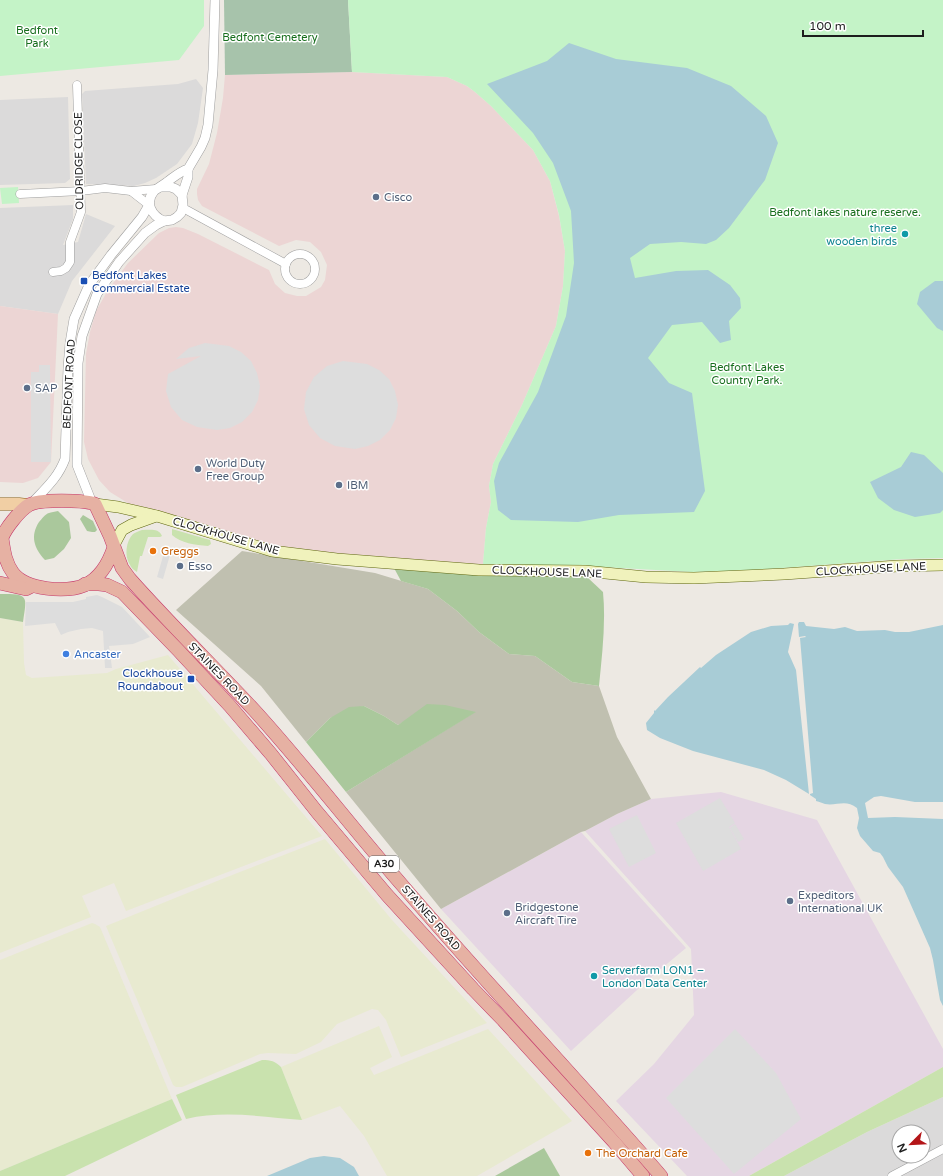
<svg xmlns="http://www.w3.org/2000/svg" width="943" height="1176" viewBox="0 0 943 1176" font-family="'Varela Round',sans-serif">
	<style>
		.residential { fill: #dbdada; fill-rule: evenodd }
		.commercial { fill: #ecd5d4 }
		.industrial { fill: #e5d6e3 }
		.construction { fill: #c0c0b0 }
		.farmland { fill: #e8ead0 }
		.grass { fill: #c9e2ae }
		.forest { fill: #aac89c }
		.cemetery { fill: #a7c3ab }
		.park { fill: #c4f3c7 }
		.parking { fill: #ddd }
		.water { fill: #a8ccd6 }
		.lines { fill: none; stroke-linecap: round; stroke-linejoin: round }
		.minor-casing { stroke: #9e9e9e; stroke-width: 9 }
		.tertiary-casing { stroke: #9e9e9e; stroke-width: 10 }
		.secondary-casing { stroke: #5f6710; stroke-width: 12 }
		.primary-casing { stroke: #855c10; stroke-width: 13 }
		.trunk-casing { stroke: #c5376a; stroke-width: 14 }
		.minor { stroke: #fff; stroke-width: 8 }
		.tertiary { stroke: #fff; stroke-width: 9 }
		.secondary { stroke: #f0f2bc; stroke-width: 11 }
		.primary { stroke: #f1cfa4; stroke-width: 12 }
		.trunk { stroke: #e6b1a3; stroke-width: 13 }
		.service-dot { fill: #5c6f8a; stroke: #fff; stroke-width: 1.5 }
		.culture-dot { fill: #0f9aa8; stroke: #fff; stroke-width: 1.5 }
		.transit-dot { fill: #1a4fb4; stroke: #fff; stroke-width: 1.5 }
		.food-dot { fill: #e8710a; stroke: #fff; stroke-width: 1.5 }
		.shop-dot { fill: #3f7fe0; stroke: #fff; stroke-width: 1.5 }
		.labels { text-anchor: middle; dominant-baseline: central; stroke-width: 3; stroke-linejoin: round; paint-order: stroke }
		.shield { fill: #fff; stroke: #616161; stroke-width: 1 }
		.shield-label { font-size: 10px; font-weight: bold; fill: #1d1d1d }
		.park-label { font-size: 11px; fill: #176e1d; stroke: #fff }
		.street-label { font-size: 11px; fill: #1d1d1d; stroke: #fff }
		.service-label { font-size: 11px; fill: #4e5e75; stroke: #fff; text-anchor: start }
		.culture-label { font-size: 11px; fill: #0d838f; stroke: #fff; text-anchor: end }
		.transit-label { font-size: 11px; fill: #164399; stroke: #fff; text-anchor: start }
		.food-label { font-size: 11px; fill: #c56008; stroke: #fff; text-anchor: start }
		.shop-label { font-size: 11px; fill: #366cbe; stroke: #fff; text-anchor: start }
	</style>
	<rect width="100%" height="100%" fill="#ede9e3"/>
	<g class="residential">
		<path d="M196,79L203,88L198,123L192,144L177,164L156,178L145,183L134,186L86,184L82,94L85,91L178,84Z"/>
		<path d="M68,97L70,179L65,183L0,185V100Z"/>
		<path d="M73,205V219L63,245L78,242L86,214L115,226L72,281L58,314L0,306V208Z"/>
		<path d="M943,1097V1176H784L867,1132ZM899,1132H923V1156H899Z"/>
	</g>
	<g class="commercial">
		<path d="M352,72L447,77L467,86L475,92L491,106L533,150L550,181L559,216L565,251L563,286L556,326L522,405L493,464L489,486L491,502L486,528L483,564L298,559L149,516L110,492L99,480L88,459L84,442L86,354L90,332L96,311L108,290L128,263L159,233L169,228L176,227L183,228L198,234L269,270L275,284L285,293L297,296H306L321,287L325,280L327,265L321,252L310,242L296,240L279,246L202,206L198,200L197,194V189L209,164L217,133L223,98L225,75Z"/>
		<path d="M0,306L58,314L51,462L38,478L23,483L0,482Z"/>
	</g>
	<g class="industrial">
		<path d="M721,792L817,820L943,1049V1067L749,1176H687L616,1101L654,1064L694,1015L691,949L585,831L617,814L651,799Z"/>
		<path d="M581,832L686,948L650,978L571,1051L441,909Z"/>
	</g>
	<path class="construction" d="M242,551L375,573L428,589L457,611L479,632L509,654L535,656L572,682L599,686L617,737L651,799L617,814L585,831L581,832L441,909L346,792L475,712L410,718L398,725L384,716L364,706L330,718L306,742L261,686L176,610Z"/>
	<g class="farmland">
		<path d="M0,618L23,622L24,663L26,675L32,678L107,673L116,669L168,655L322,836L126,911L114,883L82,896L91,917L0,953Z"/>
		<path d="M325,839L392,920L487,1023L401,1057L386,1020L378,1010L372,1009L337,1024L321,1042L296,1054L268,1053L260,1054L182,1087H176L173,1085L106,926L222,879Z"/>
		<path d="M92,923L95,924L100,927L172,1099L0,1171V960Z"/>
		<path d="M379,1026L392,1057L370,1068L374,1075L488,1029L572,1121L477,1176H387L364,1136L340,1106L302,1120L281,1067Z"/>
	</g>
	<g class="grass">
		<path d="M172,529L210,540L211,544L208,546C195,545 181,543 172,535Z"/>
		<path d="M142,530C150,530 159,528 162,536L160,537H148L142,556H140L137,572C134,570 131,568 130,565C124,556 126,541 133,534C136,532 139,531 142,530Z"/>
		<path d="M262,1060C271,1060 275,1061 281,1067L302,1120C263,1117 224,1110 186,1119L176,1095Z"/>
		<path d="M943,1067V1097L867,1132L784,1176H749Z"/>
		<path d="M172,1099L182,1120L65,1176H0V1171Z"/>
	</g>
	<g class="forest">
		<path d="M58,511L69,522L71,538L64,549L54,558L45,560C34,548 30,536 39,522C42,519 45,514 49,513C51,512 55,512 58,511Z"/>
		<path d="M83,515L93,521L97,530L95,532H92L87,531L80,519Z"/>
		<path d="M394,568L587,577L603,592C606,623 602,655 599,686L572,682L535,656L509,654L479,632L457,611L428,589L401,581Z"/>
		<path d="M0,594C29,594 27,595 23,622L0,618Z"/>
		<path d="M427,704L445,705L476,712L346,792L306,742L330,718L349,707L364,706L384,716L398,725Z"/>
		<path d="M544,1148L560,1176H495Z"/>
	</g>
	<path class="cemetery" d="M224,0H348L352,72L225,75Z"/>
	<g class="park">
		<path d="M0,0H204V26L179,60L0,76Z"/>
		<path d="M348,0H943V558L902,559L757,570L692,572L584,566L483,564L486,528L491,502L489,486L493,464L522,405L556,326L563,286L565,251L559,215L550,181L533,150L491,106L475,92L467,86L447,77L352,72Z"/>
		<path d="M18,187L19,203L2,204L0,188Z"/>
	</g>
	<g class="parking">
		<path d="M205,343L229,346L241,352L251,361L257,373L260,386L258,400L252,412L242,422L230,428L217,430L197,427L182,420L171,407L166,391L168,374L201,356L176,359L189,348Z"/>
		<path d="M343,361L367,364L379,370L389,379L395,391L398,405L396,418L390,430L380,440L368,446L355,449L335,446L320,438L309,425L304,409L306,392L314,377L327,366Z"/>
		<path d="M39,365H50L51,462H31V372H39Z"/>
		<path d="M166,546L172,548L163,579L157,577Z"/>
		<path d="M97,595L102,597L122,607L150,637L133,644L109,646L112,668H105L103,631L92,628L81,629L68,632L61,635L55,623L25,626L26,602H73L86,599V597Z"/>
		<path d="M720,798L735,823L729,827L741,849L703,871L676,823Z"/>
		<path d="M637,815L656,853L629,867L609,829Z"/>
		<path d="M735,824L744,839L738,842L730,828Z"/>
		<path d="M735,1029L776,1073L801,1119L734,1174L666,1098Z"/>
	</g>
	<g class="water">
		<path d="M569,43L616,59L687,68L731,86L766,116L778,143L765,180L729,228L716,240L706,244L681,242L650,244L630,258L635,278L676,271L708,270L730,285L740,298L741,308L729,321L731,340L720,343L702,322L672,325L648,358L669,383L692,393L705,491L694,512L619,515L578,522L511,520L498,510L494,481L499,463L538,392L566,316L574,263L571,211L553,163L533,133L487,84L547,61Z"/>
		<path d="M935,281H943V331L937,328L917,304L920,292Z"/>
		<path d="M911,452L924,455L943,473V510L940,513L915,517L894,510L878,498L870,482L901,467Z"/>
		<path d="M799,622H804L806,626L834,629L845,627L857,631L885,630L895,632H909L943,625V802H915L881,796L874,797L865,803L868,818L895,817L943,819V1006L940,1000L933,960L930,948L903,887L888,867L883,857L880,853L873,851L860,836L857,828L859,818L857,808C846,799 837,806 825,804C822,803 820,802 816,801V799L810,795V794L813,793L800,638L806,637L805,636L799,637L798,624Z"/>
		<path d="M790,623L794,624L788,652L796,670L809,794L786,780L764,770L693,751L660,738L647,730L646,723L654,713V710L655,711L668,697L700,667L701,668L716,655L751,632L771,626L788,625Z"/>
		<path d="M324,1156L340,1158L354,1167L359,1176H267L310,1158Z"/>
	</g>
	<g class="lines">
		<defs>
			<g id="minor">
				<path d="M131,191L149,205"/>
				<path d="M20,194L81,191L105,188L131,191L156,189"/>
				<path d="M183,208L286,264"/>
				<circle cx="300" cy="269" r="15"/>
				<path d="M53,272L61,271L66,268L70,262V242L81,212L77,85"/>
				<path d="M892,1176L943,1149"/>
			</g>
			<g id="tertiary">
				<path d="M182,195L188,177V169"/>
				<path d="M164,221C152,216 144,203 154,191C158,188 163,185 167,182C174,177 179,172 188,169L201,147L205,138L208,125L213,70L215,0"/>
				<path d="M92,503L77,465L78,363L82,336L97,294L119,262L145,233L156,225L164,221L172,220L177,217L181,213L183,205L182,195L176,189L171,187H161"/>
				<path d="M31,504C45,489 58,478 65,459L68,368L70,343L74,319L89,285L111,255L142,217L149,205"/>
			</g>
			<g id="secondary">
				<path d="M95,504L118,507L157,516L272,551L337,559L479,570L585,571L646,577L694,578L784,574L897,566L943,565"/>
				<path d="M114,545L122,530L131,525L156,516"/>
			</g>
			<path id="primary" d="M0,504H19L28,505"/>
			<g id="trunk">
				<path d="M114,547C109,562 100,578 85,585C66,593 26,590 13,573C5,562 4,551 2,538C5,529 20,510 29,505C39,499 84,500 95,504L110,536L122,568L130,579C170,624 213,666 254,710C306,767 352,828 402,885C487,984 576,1078 661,1176"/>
				<path d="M0,583L26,589L30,587"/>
				<path d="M85,584H99L107,585L122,592L178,650L230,706L271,754L317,812L387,895L473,989L503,1020L614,1142L643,1176"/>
			</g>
		</defs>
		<use href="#minor" class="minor-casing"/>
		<use href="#tertiary" class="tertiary-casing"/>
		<use href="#secondary" class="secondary-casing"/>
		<use href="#primary" class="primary-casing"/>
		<use href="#trunk" class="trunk-casing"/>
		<use href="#minor" class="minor"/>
		<use href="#tertiary" class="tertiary"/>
		<use href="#secondary" class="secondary"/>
		<use href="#primary" class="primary"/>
		<use href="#trunk" class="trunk"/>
	</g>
	<g class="service-dot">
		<circle cx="376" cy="197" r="4"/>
		<circle cx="27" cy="388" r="4"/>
		<circle cx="198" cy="469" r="4"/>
		<circle cx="339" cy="485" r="4"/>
		<circle cx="180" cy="566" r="4"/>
		<circle cx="790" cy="901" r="4"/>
		<circle cx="507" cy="913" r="4"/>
	</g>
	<g class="culture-dot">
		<circle cx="905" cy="234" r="4"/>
		<circle cx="594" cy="976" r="4"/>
	</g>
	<g class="transit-dot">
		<rect x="80" y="277" width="8" height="8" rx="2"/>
		<rect x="187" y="675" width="8" height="8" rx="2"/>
	</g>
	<g class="food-dot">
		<circle cx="153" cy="551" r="4"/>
		<circle cx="588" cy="1153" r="4"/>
	</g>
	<circle class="shop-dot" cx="66" cy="654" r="4"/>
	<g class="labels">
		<rect class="shield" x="369" y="856" width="30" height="16" rx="3"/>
		<g class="shield-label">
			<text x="384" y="864">A30</text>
		</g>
		<g class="park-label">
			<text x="37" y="30">Bedfont<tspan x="37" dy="13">Park</tspan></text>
			<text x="270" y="37">Bedfont Cemetery</text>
			<text x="845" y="212">Bedfont lakes nature reserve.</text>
			<text x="747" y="367">Bedfont Lakes<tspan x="747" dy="13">Country Park.</tspan></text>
		</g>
		<g class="street-label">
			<text transform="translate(79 161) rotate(-91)">OLDRIDGE CLOSE</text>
			<text transform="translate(69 384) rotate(-87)">BEDFONT ROAD</text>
			<text transform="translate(226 536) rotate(16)">CLOCKHOUSE LANE</text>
			<text transform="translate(871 569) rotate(-3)">CLOCKHOUSE LANE</text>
			<text transform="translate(547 572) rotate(2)">CLOCKHOUSE LANE</text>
			<text transform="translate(219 674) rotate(46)">STAINES ROAD</text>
			<text transform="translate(431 918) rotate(49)">STAINES ROAD</text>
		</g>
		<g class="service-label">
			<text x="384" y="197">Cisco</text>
			<text x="35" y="388">SAP</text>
			<text x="206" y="463">World Duty<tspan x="206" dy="13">Free Group</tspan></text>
			<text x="347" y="485">IBM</text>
			<text x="188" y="566">Esso</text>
			<text x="798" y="895">Expeditors<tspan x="798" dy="13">International UK</tspan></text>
			<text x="515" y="907">Bridgestone<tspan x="515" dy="13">Aircraft Tire</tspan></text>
		</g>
		<g class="culture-label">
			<text x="897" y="228">three<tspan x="897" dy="13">wooden birds</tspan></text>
			<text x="602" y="970" text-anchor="start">Serverfarm LON1 –<tspan x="602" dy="13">London Data Center</tspan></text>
		</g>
		<g class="transit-label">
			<text x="92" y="275">Bedfont Lakes<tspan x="92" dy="13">Commercial Estate</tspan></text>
			<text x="183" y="673" text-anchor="end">Clockhouse<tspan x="183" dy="13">Roundabout</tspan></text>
		</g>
		<g class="food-label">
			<text x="161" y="551">Greggs</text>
			<text x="596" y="1153">The Orchard Cafe</text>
		</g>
		<g class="shop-label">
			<text x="74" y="654">Ancaster</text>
		</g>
	</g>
	<g transform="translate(911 1144) rotate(246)"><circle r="19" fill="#ffffff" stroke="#a5a5a5"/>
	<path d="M0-3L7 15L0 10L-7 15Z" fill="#b41518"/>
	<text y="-6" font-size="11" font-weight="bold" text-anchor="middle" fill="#1d1d1d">N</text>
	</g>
	<path d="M803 30v6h120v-6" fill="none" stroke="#1d1d1d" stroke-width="2"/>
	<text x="809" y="30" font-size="12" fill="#1d1d1d" stroke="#ffffff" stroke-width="3" paint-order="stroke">100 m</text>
</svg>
